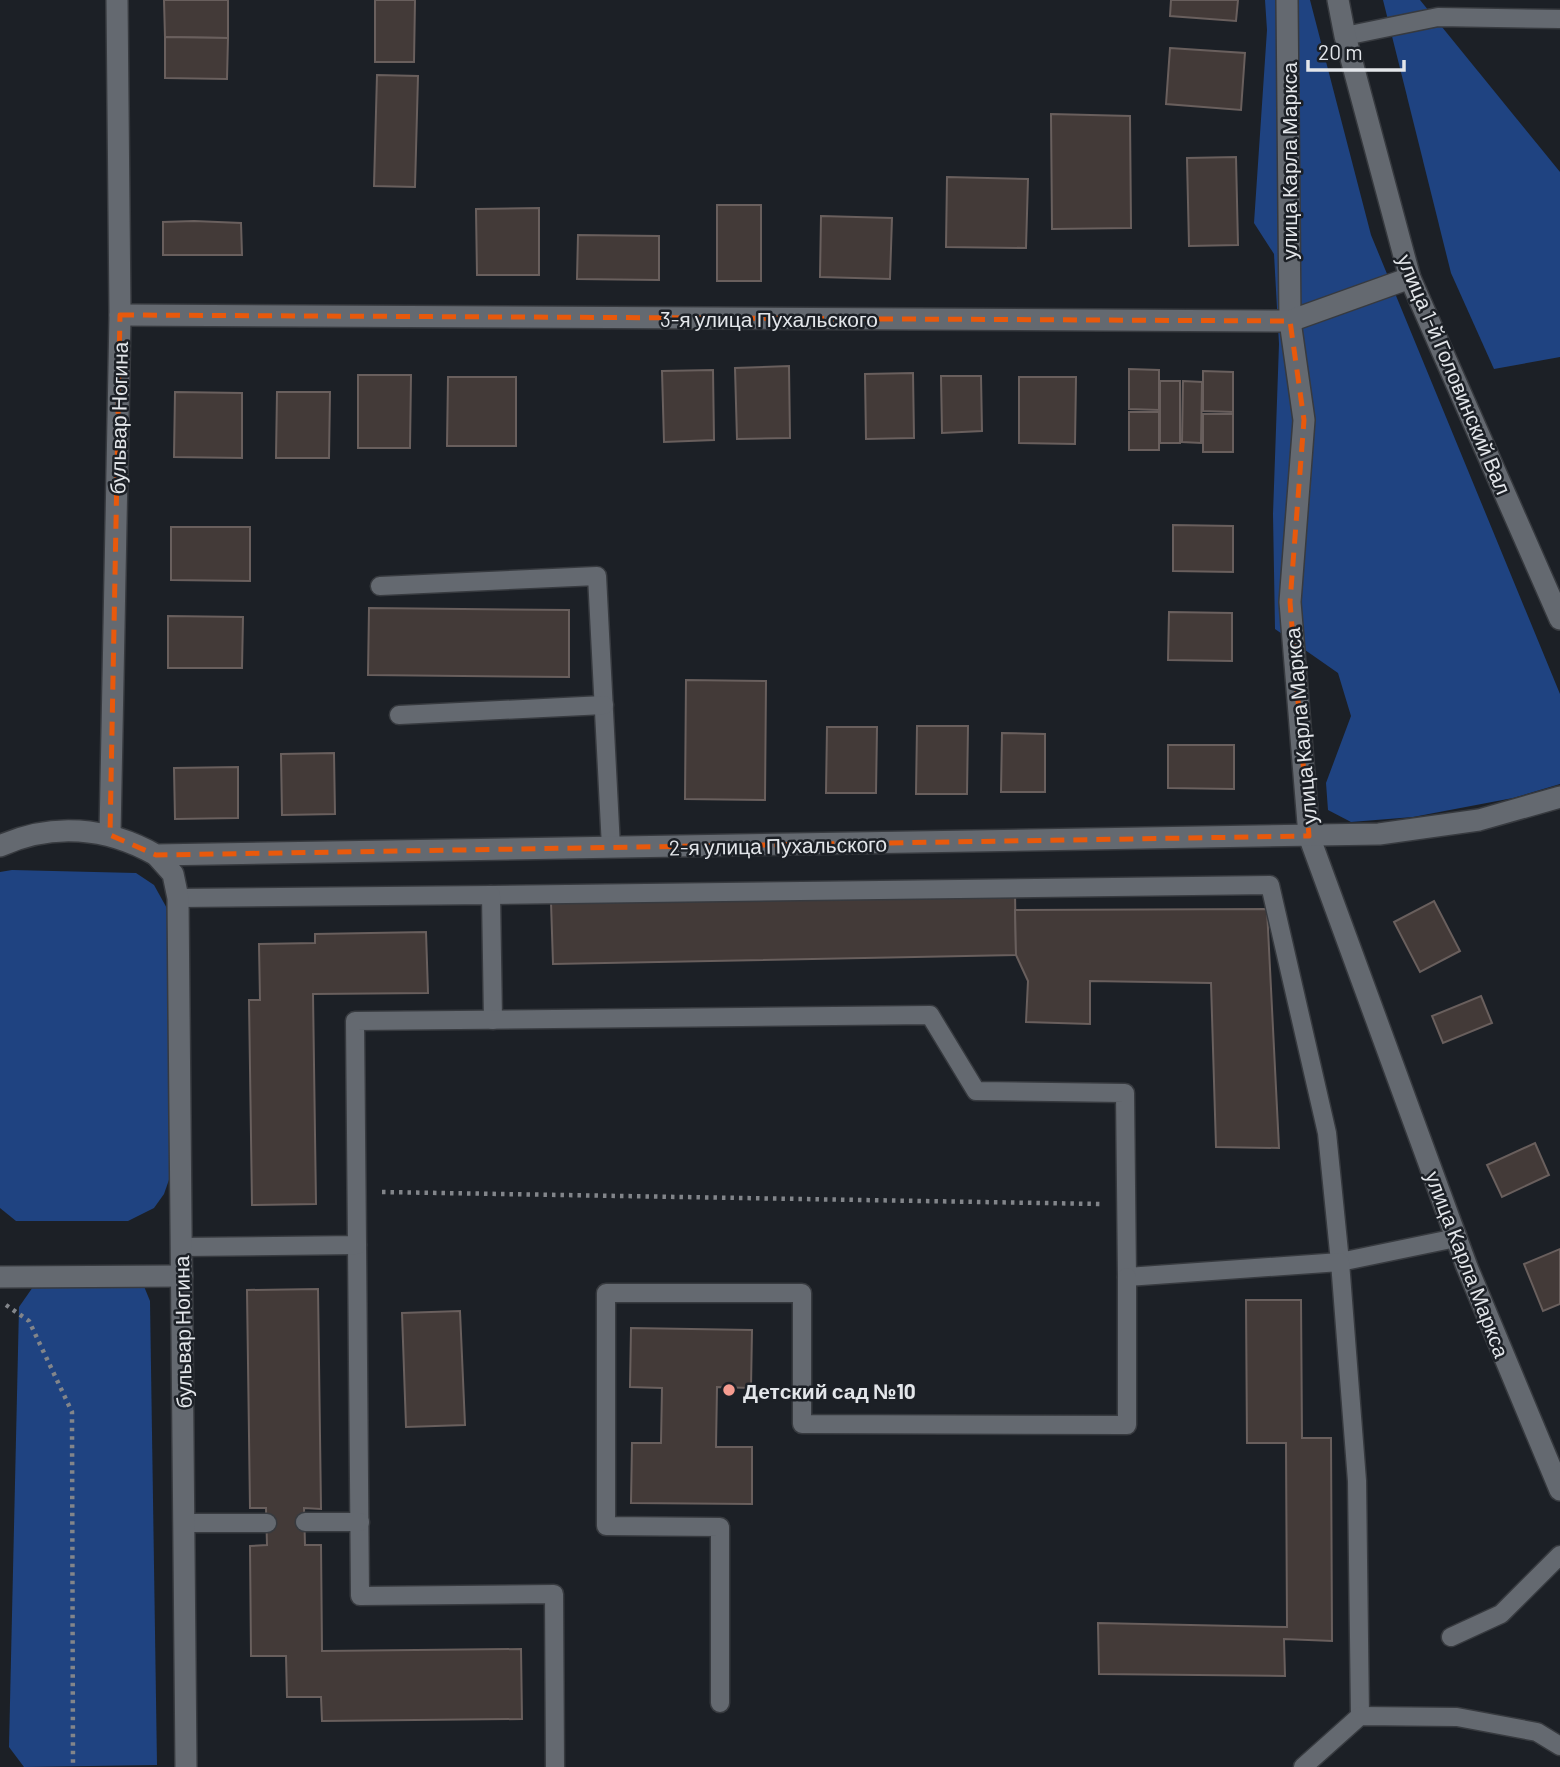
<svg xmlns="http://www.w3.org/2000/svg" width="1560" height="1767" viewBox="0 0 1560 1767" font-family="Barlow,sans-serif">
	<style>
		.green { fill: #1f4381 }
		.building { fill: #433a38; stroke: #695f5d; stroke-width: 2 }
		.lines { fill: none; stroke-linecap: round; stroke-linejoin: round }
		.lane-casing { stroke: #373a3f; stroke-width: 21 }
		.street-casing { stroke: #373a3f; stroke-width: 24 }
		.secondary-casing { stroke: #373a3f; stroke-width: 24 }
		.path { stroke: #82858a; stroke-width: 4.5; stroke-dasharray: 3.5 5; stroke-linecap: butt }
		.lane { stroke: #646970; stroke-width: 18 }
		.street { stroke: #646970; stroke-width: 21 }
		.secondary { stroke: #646970; stroke-width: 21 }
		.marked { fill: none; stroke: #e8590c; stroke-width: 5; stroke-dasharray: 14 9; stroke-linejoin: round }
		.poi-dot { fill: #f59c90; stroke: #1c2026; stroke-width: 2.5 }
		.labels { text-anchor: middle; dominant-baseline: central; stroke-width: 5; stroke-linejoin: round; paint-order: stroke }
		.street-label { font-size: 21px; fill: #e3e6ea; stroke: #1c2026 }
		.poi-label { font-size: 21px; font-weight: bold; fill: #e3e6ea; stroke: #1c2026; text-anchor: start }
	</style>
	<rect width="100%" height="100%" fill="#1c2026"/>
	<g class="green">
		<path d="M1265,0H1310L1371,235L1560,694V784L1513,798L1413,817L1351,822L1328,810L1326,783L1351,716L1338,673L1275,629L1273,514L1279,344L1274,254L1254,223L1267,30Z"/>
		<path d="M1383,0H1420L1560,172V357L1494,369L1451,273Z"/>
		<path d="M12,870L136,873L154,885L169,912L171,1174L164,1194L154,1208L128,1221H16L0,1208V872Z"/>
		<path d="M42,1274L141,1279L150,1301L157,1765L24,1767L9,1747L19,1307Z"/>
	</g>
	<g class="building">
		<path d="M164,0H228V38L165,37Z"/>
		<path d="M375,0H415L414,62H375Z"/>
		<path d="M1171,0H1238L1236,21L1170,16Z"/>
		<path d="M165,37L228,38L227,79L165,78Z"/>
		<path d="M1170,48L1245,53L1241,110L1166,104Z"/>
		<path d="M377,75L418,76L415,187L374,186Z"/>
		<path d="M1051,114L1130,116L1131,228L1052,229Z"/>
		<path d="M1236,157L1238,245L1189,246L1187,158Z"/>
		<path d="M947,177L1028,179L1026,248L946,247Z"/>
		<rect x="717" y="205" width="44" height="76"/>
		<path d="M539,208V275H477L476,209Z"/>
		<path d="M821,216L892,218L890,279L820,277Z"/>
		<path d="M194,221L241,223L242,255H163V222Z"/>
		<path d="M578,235L659,236V280L577,279Z"/>
		<path d="M789,366L790,438L737,439L735,368Z"/>
		<path d="M1129,369L1159,370V410L1129,409Z"/>
		<path d="M713,370L714,440L664,442L662,371Z"/>
		<path d="M1203,371L1233,372V412L1203,411Z"/>
		<path d="M913,373L914,438L866,439L865,374Z"/>
		<path d="M358,375H411L410,448H358Z"/>
		<path d="M941,376H981L982,431L942,433Z"/>
		<path d="M448,377H516V446H447Z"/>
		<path d="M1019,377H1076L1075,444L1019,443Z"/>
		<rect x="1160" y="381" width="20" height="62"/>
		<path d="M1183,381L1202,382L1201,443L1182,442Z"/>
		<path d="M175,392L242,393V458L174,457Z"/>
		<path d="M277,392H330L329,458H276Z"/>
		<rect x="1129" y="412" width="30" height="38"/>
		<rect x="1203" y="414" width="30" height="38"/>
		<path d="M1173,525L1233,526V572L1173,571Z"/>
		<path d="M171,527H250V581L171,580Z"/>
		<path d="M369,608L569,610V677L368,675Z"/>
		<path d="M1169,612L1232,613V661L1168,660Z"/>
		<path d="M168,616L243,617L242,668H168Z"/>
		<path d="M686,680L766,681L765,800L685,799Z"/>
		<path d="M917,726H968L967,794H916Z"/>
		<path d="M827,727H877L876,793H826Z"/>
		<path d="M1002,733L1045,734V792H1001Z"/>
		<path d="M1168,745H1234V789L1168,788Z"/>
		<path d="M334,753L335,814L282,815L281,754Z"/>
		<path d="M238,767V818L175,819L174,768Z"/>
		<path d="M1015,893L1016,955L553,964L551,902Z"/>
		<path d="M1434,901L1460,951L1420,972L1394,922Z"/>
		<path d="M1267,909L1279,1148L1216,1147L1211,983L1090,981V1024L1026,1022L1028,981L1016,955L1015,910Z"/>
		<path d="M426,932L428,993L313,994L316,1204L252,1205L249,1000H260L259,944L315,943V934Z"/>
		<path d="M1481,996L1492,1023L1443,1043L1432,1016Z"/>
		<path d="M1535,1143L1549,1175L1502,1197L1487,1165Z"/>
		<path d="M1560,1249V1304L1543,1311L1524,1264Z"/>
		<path d="M318,1289L321,1509L304,1508L305,1545H321L322,1651L521,1649L522,1719L322,1721L321,1697H287L286,1656H251L250,1546L267,1545L266,1508H250L247,1290Z"/>
		<path d="M1246,1300H1301L1302,1438H1331L1332,1641L1284,1639L1285,1676L1099,1674L1098,1623L1287,1627L1286,1443H1247Z"/>
		<path d="M460,1311L465,1425L406,1427L402,1313Z"/>
		<path d="M631,1328L752,1330L751,1388L717,1387L716,1447H752V1504L631,1503L632,1443H661L662,1388L630,1387Z"/>
	</g>
	<g class="lines">
		<defs>
			<g id="lane">
				<path d="M1345,36L1438,17L1560,19"/>
				<path d="M380,586L597,576L611,847"/>
				<path d="M399,715L604,705"/>
				<path d="M491,895L1270,885L1327,1133L1340,1262L1456,1238"/>
				<path d="M178,898L491,895L493,1020"/>
				<path d="M357,1245L360,1596L554,1594L555,1767"/>
				<path d="M181,1247L357,1245L355,1021L930,1015L976,1091L1125,1093L1127,1277L1340,1262L1357,1481L1360,1716"/>
				<path d="M305,1522H360"/>
				<path d="M184,1523H267"/>
				<path d="M1451,1637L1501,1614L1560,1555"/>
				<path d="M720,1703V1527L606,1526V1293H802V1424L1127,1425V1277"/>
				<path d="M1303,1767L1360,1716L1457,1717L1537,1732L1560,1746"/>
			</g>
			<g id="street">
				<path d="M1287,0L1290,321L1304,420L1290,602L1309,836L1467,1267L1560,1490"/>
				<path d="M1338,0L1345,36L1410,278L1560,619"/>
				<path d="M120,315L1290,321L1410,278"/>
				<path d="M110,835L120,315L117,0"/>
				<path d="M0,846C52,822 107,827 156,855L1379,834L1479,820L1560,797"/>
				<path d="M0,1277L182,1276"/>
			</g>
			<path id="secondary" d="M156,855L173,874L178,898L186,1767"/>
		</defs>
		<use href="#lane" class="lane-casing"/>
		<use href="#street" class="street-casing"/>
		<use href="#secondary" class="secondary-casing"/>
		<g class="path">
			<path d="M382,1192L1101,1204"/>
			<path d="M6,1305L29,1321L72,1412L73,1767"/>
		</g>
		<use href="#lane" class="lane"/>
		<use href="#street" class="street"/>
		<use href="#secondary" class="secondary"/>
	</g>
	<path class="marked" d="M120,315L1290,321L1304,420L1290,602L1309,836L156,855L110,835Z"/>
	<circle class="poi-dot" cx="729" cy="1390" r="7"/>
	<g class="labels">
		<g class="street-label">
			<text transform="translate(1288 161) rotate(-90)">улица Карла Маркса</text>
			<text x="769" y="318">3-я улица Пухальского</text>
			<text transform="translate(1455 374) rotate(67)">улица 1-й Головинский Вал</text>
			<text transform="translate(118 418) rotate(-89)">бульвар Ногина</text>
			<text transform="translate(1300 726) rotate(-95)">улица Карла Маркса</text>
			<text transform="translate(778 845) rotate(-1)">2-я улица Пухальского</text>
			<text transform="translate(1468 1264) rotate(69)">улица Карла Маркса</text>
			<text transform="translate(182 1332) rotate(-91)">бульвар Ногина</text>
		</g>
		<g class="poi-label">
			<text x="743" y="1390">Детский сад №10</text>
		</g>
	</g>
	<path d="M1308 60v10h96v-10" fill="none" stroke="#e3e6ea" stroke-width="3.5"/>
	<text x="1318" y="60" font-size="21" fill="#e3e6ea" stroke="#1c2026" stroke-width="5" paint-order="stroke">20 m</text>
</svg>
